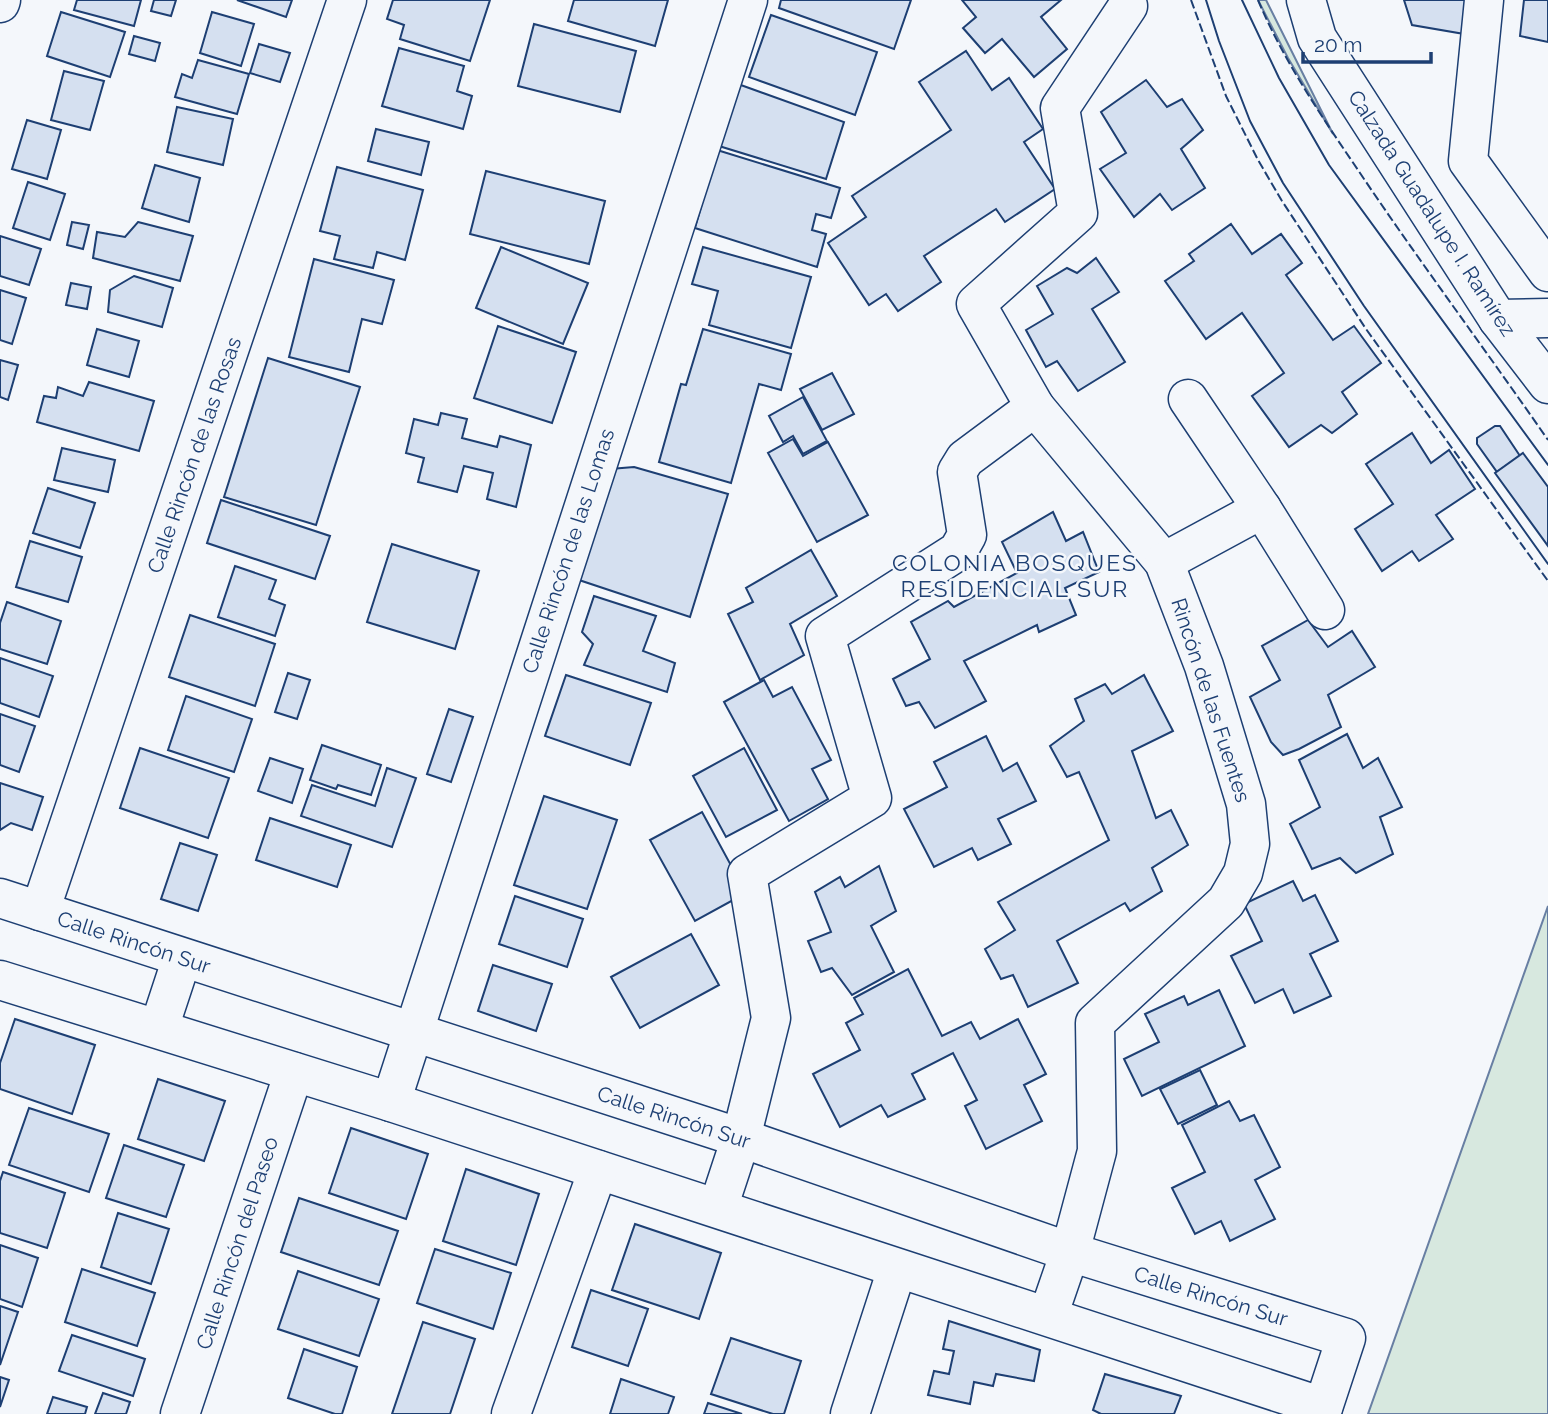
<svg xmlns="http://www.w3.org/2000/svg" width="1548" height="1414" viewBox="0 0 1548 1414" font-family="Raleway,sans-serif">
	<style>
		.green { fill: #d7e8df; stroke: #687fa3; stroke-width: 2 }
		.building { fill: #d5e0f0; stroke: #1d3f73; stroke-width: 2 }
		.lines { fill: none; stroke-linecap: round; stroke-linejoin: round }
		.minor-casing { stroke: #1d3f73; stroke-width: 41 }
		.secondary-casing { stroke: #1d3f73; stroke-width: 41 }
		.minor { stroke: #f4f7fb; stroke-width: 38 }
		.secondary { stroke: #f4f7fb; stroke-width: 38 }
		.tram { stroke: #1d3f73; stroke-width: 2 }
		.fence { stroke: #1d3f73; stroke-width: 2; stroke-dasharray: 9 3.5; stroke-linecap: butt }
		.labels { text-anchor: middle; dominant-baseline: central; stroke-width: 5; stroke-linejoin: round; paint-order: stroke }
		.street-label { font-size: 21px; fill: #1d3f73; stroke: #f4f7fb }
		.neighbourhood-label { font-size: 23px; letter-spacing: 2px; fill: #1d3f73; stroke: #f4f7fb }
	</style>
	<rect width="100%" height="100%" fill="#f4f7fb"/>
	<g class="green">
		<path d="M1258,0H1266L1333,134L1288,58Z"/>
		<path d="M1548,906V1414H1368Z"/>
	</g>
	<g class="building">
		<path d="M77,0H141L134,26L74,10Z"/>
		<path d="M154,0H176L171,16L151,11Z"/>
		<path d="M237,0H292L286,17Z"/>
		<path d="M393,0H490L470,61L400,39L404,25L387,19Z"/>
		<path d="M574,0H668L655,46L568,21Z"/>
		<path d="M781,0H911L894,49L779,8Z"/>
		<path d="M962,0H1061L1041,17L1067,49L1034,77L1002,39L985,53L963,28L976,17Z"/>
		<path d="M1404,0H1481L1476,36L1412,25Z"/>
		<path d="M1524,0H1548V42L1520,36Z"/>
		<path d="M61,12L125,32L110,77L47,56Z"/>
		<path d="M212,12L254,24L241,66L200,53Z"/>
		<path d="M771,15L877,52L855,115L749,77Z"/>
		<path d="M534,24L636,51L620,112L518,86Z"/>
		<path d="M134,36L160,43L155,61L129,54Z"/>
		<path d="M259,44L290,53L280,82L250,73Z"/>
		<path d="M399,48L464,66L457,91L472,96L463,129L382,106Z"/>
		<path d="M966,51L992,90L1009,78L1043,129L1024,142L1055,189L1005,222L996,209L924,256L941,282L898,311L886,294L869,305L828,243L866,217L852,196L951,130L919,82Z"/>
		<path d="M198,60L249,74L237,114L175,97L182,74L192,78Z"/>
		<path d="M64,71L104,81L90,130L51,120Z"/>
		<path d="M1146,80L1167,107L1182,99L1203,130L1181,149L1205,188L1172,210L1160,194L1134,217L1100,169L1126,153L1101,112Z"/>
		<path d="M738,84L844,122L826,179L719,146Z"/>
		<path d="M177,107L233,119L223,165L167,152Z"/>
		<path d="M27,120L61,130L47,179L12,169Z"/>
		<path d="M376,129L429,142L421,175L368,161Z"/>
		<path d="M717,150L840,188L831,218L816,214L812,230L826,234L817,267L695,228Z"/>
		<path d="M155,165L200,178L189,222L142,208Z"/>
		<path d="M337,167L423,190L405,260L377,252L373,268L334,259L340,236L320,231Z"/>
		<path d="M486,171L605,201L589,264L470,234Z"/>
		<path d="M28,182L65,194L50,240L13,228Z"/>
		<path d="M72,222L89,225L83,249L67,245Z"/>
		<path d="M138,222L193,236L180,281L93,258L97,232L125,237Z"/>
		<path d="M1231,224L1252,254L1281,234L1302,263L1286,275L1333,340L1354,326L1381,363L1342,392L1357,414L1332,433L1321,425L1289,447L1252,396L1284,373L1242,313L1206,339L1165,281L1194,261L1189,254Z"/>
		<path d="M0,236L41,249L29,285L0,276Z"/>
		<path d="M501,247L588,283L563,344L476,308Z"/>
		<path d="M703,247L811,277L791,348L709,325L718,291L692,284Z"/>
		<path d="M1096,258L1119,292L1092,309L1125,362L1078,391L1057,361L1046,367L1026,330L1053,314L1037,286L1067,268L1077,273Z"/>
		<path d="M314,259L394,280L382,324L362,319L349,372L289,357Z"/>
		<path d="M134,276L173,288L162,327L108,312L110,290Z"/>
		<path d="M71,283L91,287L87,309L66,305Z"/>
		<path d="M0,290L26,298L12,344L0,340Z"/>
		<path d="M498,326L576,352L552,423L474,398Z"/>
		<path d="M97,329L139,341L129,377L87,365Z"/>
		<path d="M703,329L791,354L781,390L759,384L731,483L659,462L681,384L686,385Z"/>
		<path d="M268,358L360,387L316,525L224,497Z"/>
		<path d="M0,360L18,365L8,400L0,397Z"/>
		<path d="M832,373L854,414L822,430L800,389Z"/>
		<path d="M89,382L154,401L139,451L37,422L44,396L56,398L58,387L83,396Z"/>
		<path d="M803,397L827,441L803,454L793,436L783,442L769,416Z"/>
		<path d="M441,413L467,419L462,438L497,447L500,436L531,445L516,507L487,499L493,473L464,466L457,492L418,482L424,458L406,453L414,419L438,425Z"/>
		<path d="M1495,426H1500L1520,456L1497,472L1477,444V438Z"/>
		<path d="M1412,433L1431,463L1449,450L1475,489L1436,515L1453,539L1419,561L1412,551L1382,571L1355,529L1393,504L1366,464Z"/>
		<path d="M793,439L803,456L828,442L868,515L817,542L768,453Z"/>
		<path d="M62,448L115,460L108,492L54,480Z"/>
		<path d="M1523,453L1548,487V546L1495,473Z"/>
		<path d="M634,467L728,494L690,617L576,579L610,469Z"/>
		<path d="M48,488L95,503L80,548L33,533Z"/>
		<path d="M221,500L330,536L315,579L207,543Z"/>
		<path d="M1053,512L1066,541L1083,532L1099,572L1065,588L1076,615L1039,632L1037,625L964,661L986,701L935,728L919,702L906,706L893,679L930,659L911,622L948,601L954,607L1017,573L1002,542Z"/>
		<path d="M30,541L82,557L68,602L16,587Z"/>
		<path d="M392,544L479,571L455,649L367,622Z"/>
		<path d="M811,550L837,596L790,624L804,655L760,680L728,614L753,602L746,588Z"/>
		<path d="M235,566L276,580L269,599L285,605L275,636L218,617Z"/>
		<path d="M594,596L656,616L643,651L675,663L667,692L584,665L593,644L582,632Z"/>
		<path d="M7,602L61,621L47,664L0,649V623Z"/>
		<path d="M190,615L275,644L255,706L169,677Z"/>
		<path d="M1308,620L1328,647L1352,631L1375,667L1328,695L1341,727L1299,749L1283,755L1271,742L1250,697L1280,680L1262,646Z"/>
		<path d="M0,658L53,676L39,717L0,703Z"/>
		<path d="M288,673L310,680L297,719L275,712Z"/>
		<path d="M566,675L651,703L630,765L545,736Z"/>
		<path d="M1144,675L1173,731L1132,751L1156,818L1171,810L1188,845L1152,868L1162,891L1130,911L1125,903L1057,941L1078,983L1028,1007L1013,975L1001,979L985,949L1015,930L998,902L1109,840L1079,772L1067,777L1050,746L1084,721L1075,699L1105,684L1112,694Z"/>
		<path d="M764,680L773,697L792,687L831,760L812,769L828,799L789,821L724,702Z"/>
		<path d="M186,696L252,719L234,772L168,750Z"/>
		<path d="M449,709L473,717L451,782L427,774Z"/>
		<path d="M0,714L35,726L19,772L0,765Z"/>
		<path d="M1347,734L1363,768L1378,758L1402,807L1380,817L1393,854L1356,873L1340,858L1312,869L1290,824L1320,807L1299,760Z"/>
		<path d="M986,736L1003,771L1017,763L1036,801L998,819L1011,844L978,860L972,848L934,867L904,809L947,787L934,762Z"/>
		<path d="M322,745L381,765L371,795L338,785L336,789L310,780Z"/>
		<path d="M140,748L229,778L208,838L120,808Z"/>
		<path d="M744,748L777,810L726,837L693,776Z"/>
		<path d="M270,758L303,769L292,803L258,791Z"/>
		<path d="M387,768L416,778L392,847L301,816L312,785L375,806Z"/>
		<path d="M0,783L43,797L32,830L11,823L0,830Z"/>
		<path d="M544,796L617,820L587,909L514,885Z"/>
		<path d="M702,812L746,893L695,921L650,840Z"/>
		<path d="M270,818L351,845L337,887L256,860Z"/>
		<path d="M180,843L217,855L198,911L161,899Z"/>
		<path d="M879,866L896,911L871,926L894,972L852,995L832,968L821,972L808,941L831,932L815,892L840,877L845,887Z"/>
		<path d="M1293,881L1303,901L1315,895L1338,941L1310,954L1331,996L1294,1013L1283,989L1255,1003L1231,956L1262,941L1244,904Z"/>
		<path d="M515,896L583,919L567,967L499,944Z"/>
		<path d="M691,934L719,985L640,1028L611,977Z"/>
		<path d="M493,965L552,984L536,1031L478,1011Z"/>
		<path d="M908,969L942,1036L971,1022L980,1039L1018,1019L1046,1074L1024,1085L1042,1121L986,1149L965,1106L977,1100L953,1053L912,1074L925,1099L888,1117L881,1105L840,1127L813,1074L860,1050L846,1023L863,1014L854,998Z"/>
		<path d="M1219,990L1245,1046L1142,1096L1124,1059L1159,1042L1145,1014L1184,996L1188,1005Z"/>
		<path d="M15,1019L95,1045L72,1114L0,1089V1063Z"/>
		<path d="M1200,1070L1217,1105L1178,1124L1160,1089Z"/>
		<path d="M158,1079L225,1101L204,1161L138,1139Z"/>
		<path d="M1229,1101L1240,1121L1254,1115L1280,1167L1255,1180L1275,1219L1230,1241L1221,1221L1195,1234L1172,1188L1205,1172L1182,1125Z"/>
		<path d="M29,1108L109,1134L89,1192L9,1165Z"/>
		<path d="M351,1128L428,1154L406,1219L329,1193Z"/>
		<path d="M124,1145L184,1165L166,1217L106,1198Z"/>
		<path d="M466,1169L539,1194L516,1265L443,1241Z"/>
		<path d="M3,1172L65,1193L47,1248L0,1233V1181Z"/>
		<path d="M299,1198L398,1231L379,1285L281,1252Z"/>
		<path d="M118,1213L169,1229L151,1284L101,1267Z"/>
		<path d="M635,1224L721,1253L699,1319L612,1290Z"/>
		<path d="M0,1245L38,1258L22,1307L0,1299Z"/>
		<path d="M435,1249L511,1273L493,1329L417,1303Z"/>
		<path d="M82,1269L155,1293L137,1346L65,1322Z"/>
		<path d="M298,1271L379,1299L359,1356L278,1329Z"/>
		<path d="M591,1290L648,1309L628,1366L572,1347Z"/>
		<path d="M0,1306L18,1312L0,1365Z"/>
		<path d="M949,1321L1040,1350L1034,1381L996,1374L993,1386L974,1382L970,1404L928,1395L934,1371L949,1374L954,1351L943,1349Z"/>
		<path d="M423,1322L475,1339L450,1414H392Z"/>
		<path d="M72,1335L145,1359L133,1396L59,1371Z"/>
		<path d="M731,1338L801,1361L784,1414H773L711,1394Z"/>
		<path d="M304,1349L357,1367L342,1414H335L288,1398Z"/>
		<path d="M1105,1374L1181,1396L1174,1414H1101L1093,1410Z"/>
		<path d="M0,1377L9,1380L0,1407Z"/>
		<path d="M621,1379L674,1397L668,1414H610Z"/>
		<path d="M103,1393L130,1402L126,1414H95Z"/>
		<path d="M53,1397L87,1407L85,1414H47Z"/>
		<path d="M708,1403L742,1414H704Z"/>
	</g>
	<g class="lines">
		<defs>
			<g id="minor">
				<path d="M1484,0L1468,161L1548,272"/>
				<path d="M0,3L1,0"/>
				<path d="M1498,319L1548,318"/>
				<path d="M1188,399L1262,509L1325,610"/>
				<path d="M1035,407L1164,562L1204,666L1246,804L1250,844L1243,873L1226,902L1095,1023L1097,1151L1070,1252L1048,1316"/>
				<path d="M1164,562L1262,509"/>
				<path d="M0,898L741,1138L1070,1252L1346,1338L1321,1414"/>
				<path d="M40,911L347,0"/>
				<path d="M0,980L391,1102L1323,1407"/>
				<path d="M159,1028L182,958"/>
				<path d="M391,1102L748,0"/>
				<path d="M718,1208L741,1138L771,1018L747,874L872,798L825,636L958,551L967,535L957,472L965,459L1035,407L976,304L1078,213L1060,108L1128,6"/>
				<path d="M180,1414L294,1072"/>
				<path d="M511,1414L598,1170"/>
				<path d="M850,1414L897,1269"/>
			</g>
			<path id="secondary" d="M1306,0L1317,38L1498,319L1548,384"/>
		</defs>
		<use href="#minor" class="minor-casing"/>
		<use href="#secondary" class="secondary-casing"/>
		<use href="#minor" class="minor"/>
		<use href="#secondary" class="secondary"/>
		<g class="tram">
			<path d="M1206,0L1219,41L1250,121L1283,183L1364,306L1548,564"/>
			<path d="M1242,0L1279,78L1329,165L1548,465"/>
		</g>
		<g class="fence">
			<path d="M1191,0L1226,96L1258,160L1282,201L1366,329L1548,581"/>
			<path d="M1258,0C1283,60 1322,117 1358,170C1419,261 1485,349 1548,440"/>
		</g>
	</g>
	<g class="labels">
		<g class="street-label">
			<text transform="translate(1432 213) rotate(57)">Calzada Guadalupe I. Ramírez</text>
			<text transform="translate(194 455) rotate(-71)">Calle Rincón de las Rosas</text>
			<text transform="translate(568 551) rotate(-72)">Calle Rincón de las Lomas</text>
			<text transform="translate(1211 700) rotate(72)">Rincón de las Fuentes</text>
			<text transform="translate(134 942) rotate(18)">Calle Rincón Sur</text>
			<text transform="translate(674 1117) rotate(18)">Calle Rincón Sur</text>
			<text transform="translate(237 1243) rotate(-72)">Calle Rincón del Paseo</text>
			<text transform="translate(1211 1296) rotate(17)">Calle Rincón Sur</text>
		</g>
		<g class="neighbourhood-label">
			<text x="1015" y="562">COLONIA BOSQUES<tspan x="1015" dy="26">RESIDENCIAL SUR</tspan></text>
		</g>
	</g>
	<path d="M1303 52v10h128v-10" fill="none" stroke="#1d3f73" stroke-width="3.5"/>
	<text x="1314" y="52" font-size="21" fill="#1d3f73" stroke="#f4f7fb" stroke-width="5" paint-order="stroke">20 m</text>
</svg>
